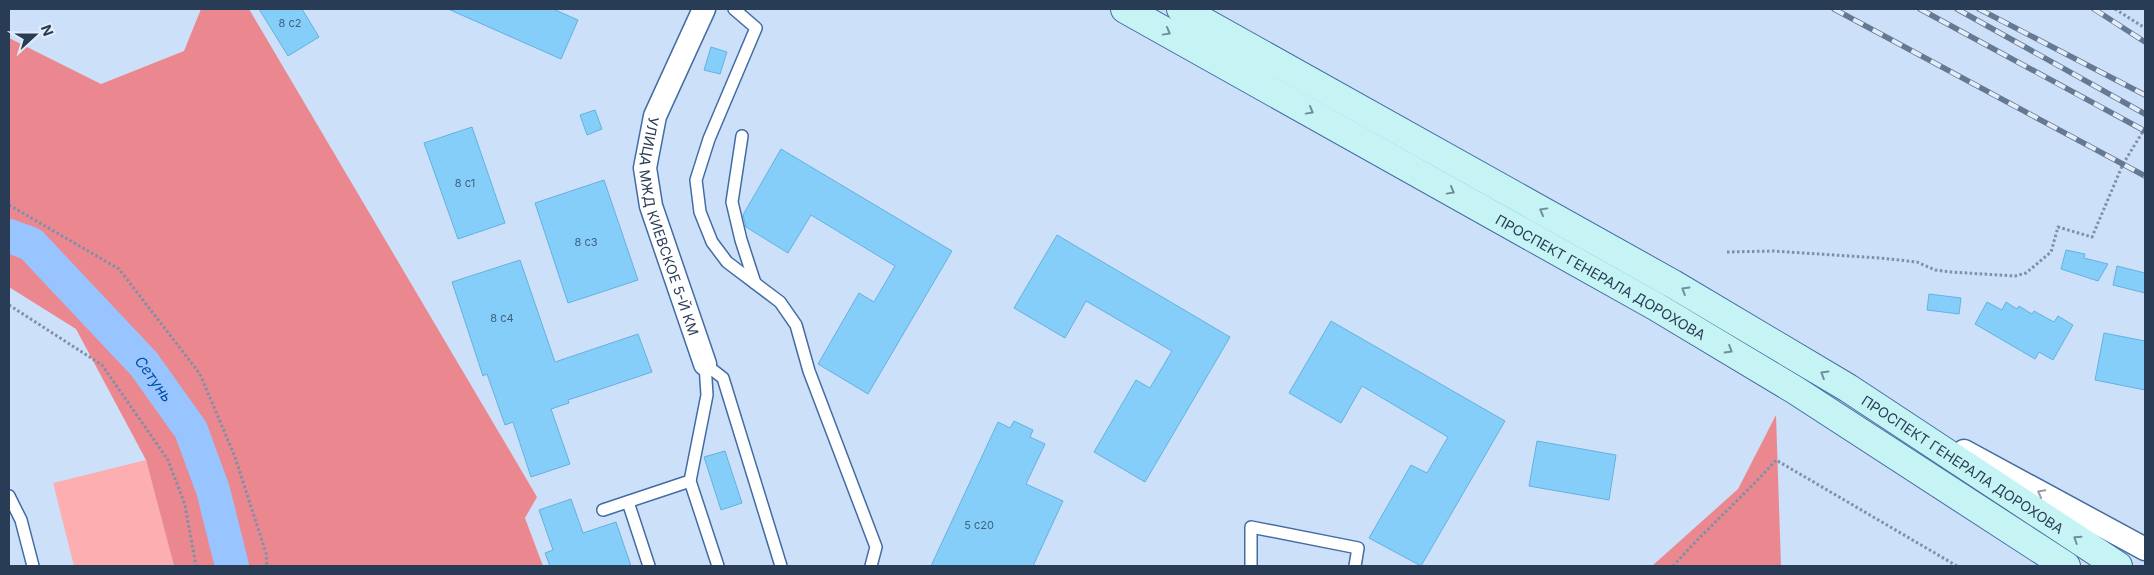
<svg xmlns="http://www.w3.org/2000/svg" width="2154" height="575" viewBox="0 0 2154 575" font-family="Inter,sans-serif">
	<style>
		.green { fill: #fdaeb1 }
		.forest { fill: #eb888f }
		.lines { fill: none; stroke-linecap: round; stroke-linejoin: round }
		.river { stroke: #98c4ff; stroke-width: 34 }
		.building { fill: #85cefa; stroke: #64b1de }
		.lane-casing { stroke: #416ca4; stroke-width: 14 }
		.street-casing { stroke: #416ca4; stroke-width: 25 }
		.secondary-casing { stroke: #416ca4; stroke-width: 30 }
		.path { stroke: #7d90a9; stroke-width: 3; stroke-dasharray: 2.5 2.5; stroke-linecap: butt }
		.lane { stroke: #fff; stroke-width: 11 }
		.street { stroke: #fff; stroke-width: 22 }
		.secondary { stroke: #c6f4f5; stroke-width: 28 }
		.rail-casing { stroke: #667992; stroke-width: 5.5 }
		.rail { stroke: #e3ecf9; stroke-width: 4; stroke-dasharray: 11; stroke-linecap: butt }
		.oneway { stroke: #708f9d }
		.oneway2 { stroke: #949eaa }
		.labels { text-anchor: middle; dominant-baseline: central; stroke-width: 4; stroke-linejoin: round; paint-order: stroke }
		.number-label { font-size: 11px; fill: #40607e }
		.street-label { font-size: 14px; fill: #293c55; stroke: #e3ecf9 }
		.water-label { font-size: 15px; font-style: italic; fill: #0150a3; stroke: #e3ecf9 }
	</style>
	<rect width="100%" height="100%" fill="#cde0f9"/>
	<path class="green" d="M146,460L174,566H74L53,483Z"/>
	<g class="forest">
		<path d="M201,9H249L537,497L525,518L543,566H174L146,460L76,329L9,287V38L101,84L184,51Z"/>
		<path d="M1776,415L1781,566H1652L1738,489Z"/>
	</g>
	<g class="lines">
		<path class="river" id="s1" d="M9,236L31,244L144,364L191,430L213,490L232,566"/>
	</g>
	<g class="building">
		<path d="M259,9H302L319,37L288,56Z"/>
		<path d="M448,9H553L578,20L561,59Z"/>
		<path d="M711,47L727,52L720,74L704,70Z"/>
		<path d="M595,110L602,129L587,135L580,115Z"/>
		<path d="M472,127L505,223L458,239L424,143Z"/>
		<path d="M781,149L952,251L868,394L818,364L859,293L874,302L895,266L811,215L788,253L746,227L743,215Z"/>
		<path d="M604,180L638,280L568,303L535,203Z"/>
		<path d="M1057,235L1230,337L1145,482L1094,452L1136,380L1150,388L1172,351L1086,301L1065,338L1014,308Z"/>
		<path d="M2066,250L2085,254L2084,258L2108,264L2098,281L2061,269Z"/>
		<path d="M520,260L555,362L638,334L652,372L568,400L569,403L551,409L570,464L531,477L513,422L505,425L487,374L483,376L452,282Z"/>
		<path d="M2117,266L2145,273V293L2113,285Z"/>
		<path d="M1929,294L1961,298L1959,314L1927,310Z"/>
		<path d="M1987,302L2002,310L2006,302L2017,309L2019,306L2032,314L2034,311L2054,322L2058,316L2073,325L2053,360L2039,352L2035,359L1975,324Z"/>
		<path d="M1331,321L1505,421L1421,566L1369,538L1411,465L1427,473L1448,437L1362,386L1341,423L1289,393Z"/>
		<path d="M2104,333L2145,341V390L2095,380Z"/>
		<path d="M1014,421L1033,430L1030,437L1045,444L1026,484L1063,501L1033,566H931L998,422L1010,428Z"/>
		<path d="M1537,441L1616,455L1609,500L1529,486Z"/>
		<path d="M725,451L742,503L721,510L704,457Z"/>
		<path d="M571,499L583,533L616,522L631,566H550L545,553L553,550L539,510Z"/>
	</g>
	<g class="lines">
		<defs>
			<g id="lane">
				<path d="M734,9L756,28L709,139L696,180L700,212L712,242L727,262L780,302L796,325L809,371L876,547L871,566"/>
				<path d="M742,136L732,202L741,240L755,283"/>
				<path d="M705,364L723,378L781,566"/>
				<path d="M690,481L718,566"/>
				<path d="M9,496L21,520L33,566"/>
				<path d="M628,502L649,566"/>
				<path d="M603,510L690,481L707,395L705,364"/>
				<path d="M1251,566V527L1358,548L1355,566"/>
			</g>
			<g id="street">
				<path id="s2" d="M704,9L655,116L645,168L651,206L705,364"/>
				<path d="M1964,451L2145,549"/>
			</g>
			<g id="secondary">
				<path id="s3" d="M1125,9L1655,306L1795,390L2066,566"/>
				<path id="s4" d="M1181,9L1673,284L1848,388L2118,566"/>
			</g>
		</defs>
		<use href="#lane" class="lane-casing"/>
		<use href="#street" class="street-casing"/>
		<use href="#secondary" class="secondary-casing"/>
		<g class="path">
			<path d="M2115,9L2145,28"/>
			<path d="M9,205L119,269L200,374L235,457L266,553L267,566"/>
			<path d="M1727,252L1773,251L1880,258L1917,262L1935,270L1951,272L2015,276L2026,273L2051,252L2058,227L2092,237L2123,164L2145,128"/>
			<path d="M9,305L102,365L168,460L185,505L196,566"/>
			<path d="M1673,566C1706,529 1743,497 1776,460L1957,566"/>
		</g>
		<use href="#lane" class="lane"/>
		<use href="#street" class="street"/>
		<use href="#secondary" class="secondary"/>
		<defs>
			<g id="rail">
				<path d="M1834,9L2145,176"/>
				<path d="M1920,9L2145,131"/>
				<path d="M1957,9L2145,114"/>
				<path d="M1979,9L2145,95"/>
				<path d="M2094,9L2145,42"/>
			</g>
		</defs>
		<use href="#rail" class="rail-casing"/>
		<use href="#rail" class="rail"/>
	</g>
	<defs><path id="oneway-chevron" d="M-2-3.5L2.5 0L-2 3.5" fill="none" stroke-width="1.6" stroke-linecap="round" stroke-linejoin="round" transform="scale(1.25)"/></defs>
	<g class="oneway">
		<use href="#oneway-chevron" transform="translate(1167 32) rotate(29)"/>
		<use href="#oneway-chevron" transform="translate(1310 111) rotate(29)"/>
		<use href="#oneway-chevron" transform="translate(1451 191) rotate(29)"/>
		<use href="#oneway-chevron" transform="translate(1543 211) rotate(-151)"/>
		<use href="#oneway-chevron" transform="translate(1685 290) rotate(-149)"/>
		<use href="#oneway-chevron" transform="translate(1729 350) rotate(31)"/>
		<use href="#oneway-chevron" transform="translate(1824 374) rotate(-149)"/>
		<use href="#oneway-chevron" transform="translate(2077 539) rotate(-147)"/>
	</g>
	<use class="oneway2" href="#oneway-chevron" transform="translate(2041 493) rotate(-152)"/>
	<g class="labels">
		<g class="number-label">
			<text x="290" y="23">8 с2</text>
			<text x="465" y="183">8 с1</text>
			<text x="586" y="242">8 с3</text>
			<text x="502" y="318">8 с4</text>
			<text x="979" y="525">5 с20</text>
		</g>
		<g class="street-label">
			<text stroke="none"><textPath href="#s2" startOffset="232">УЛИЦА МЖД КИЕВСКОЕ 5-Й КМ</textPath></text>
			<text stroke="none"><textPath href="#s3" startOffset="546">ПРОСПЕКТ ГЕНЕРАЛА ДОРОХОВА</textPath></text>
			<text stroke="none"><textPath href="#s4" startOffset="905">ПРОСПЕКТ ГЕНЕРАЛА ДОРОХОВА</textPath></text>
		</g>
		<g class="water-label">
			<text stroke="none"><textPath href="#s1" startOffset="206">Сетунь</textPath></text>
		</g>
	</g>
	<rect width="2154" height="575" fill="none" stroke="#293c55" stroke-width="20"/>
	<g transform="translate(35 35) rotate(69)" stroke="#e3ecf9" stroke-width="4" paint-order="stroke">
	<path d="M0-4L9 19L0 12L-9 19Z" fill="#293c55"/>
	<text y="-8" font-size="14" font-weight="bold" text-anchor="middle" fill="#293c55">N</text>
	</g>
</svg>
